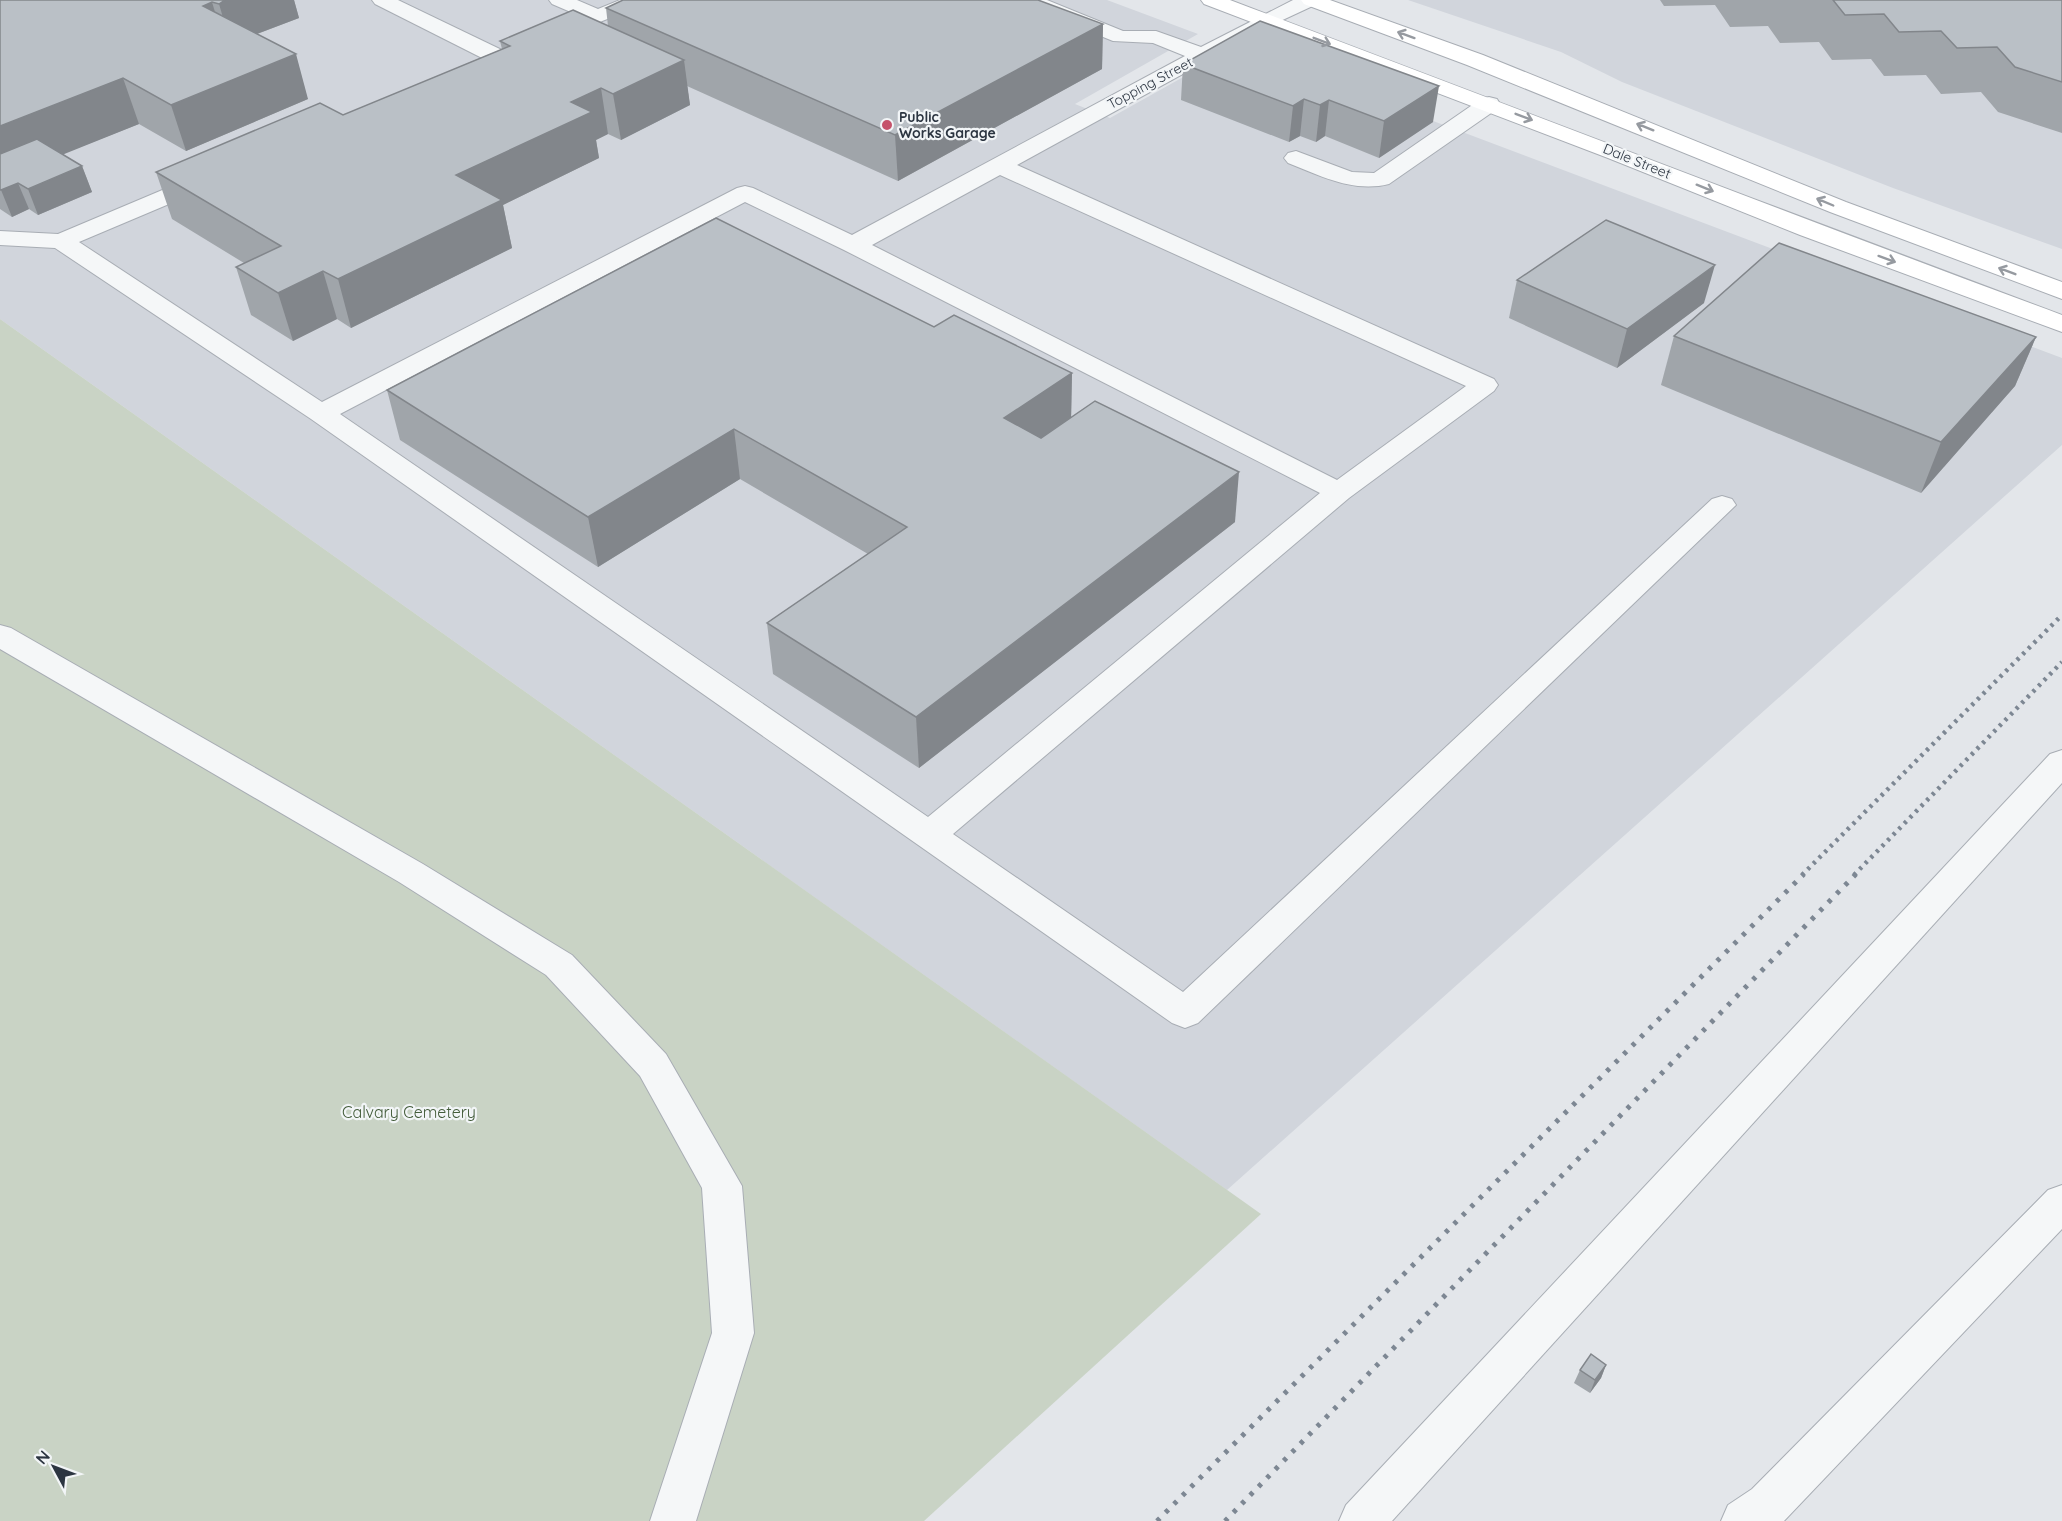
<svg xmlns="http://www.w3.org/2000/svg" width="2062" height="1521" viewBox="0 0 2062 1521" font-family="Quicksand,sans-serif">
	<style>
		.built { fill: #d1d5dc }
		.green { fill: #c9d3c5 }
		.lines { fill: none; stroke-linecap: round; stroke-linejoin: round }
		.service-casing { stroke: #a8adb4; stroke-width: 2 }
		.secondary-casing { stroke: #a8adb4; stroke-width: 2 }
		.service { fill: #f5f7f8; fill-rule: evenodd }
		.secondary { fill: #fff; fill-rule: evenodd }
		.rail-far1 { stroke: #7d8793; stroke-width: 4.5; stroke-dasharray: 3 5; stroke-linecap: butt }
		.rail { stroke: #7d8793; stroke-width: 5; stroke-dasharray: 4 8; stroke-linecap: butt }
		.wall { fill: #a0a5aa }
		.shaded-wall { fill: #82868b }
		.building { fill: #bac0c6; stroke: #82868b; stroke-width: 1.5 }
		.oneway { stroke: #969aa0 }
		.poi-dot { fill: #c5526a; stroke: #f2f5f7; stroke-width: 2 }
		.labels { text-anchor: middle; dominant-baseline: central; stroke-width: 4.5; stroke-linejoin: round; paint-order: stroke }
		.far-street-label { font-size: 14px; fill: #2c3541; stroke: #f2f5f7 }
		.far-poi-label { font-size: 14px; font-weight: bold; fill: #2c3541; stroke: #f2f5f7; text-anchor: start }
		.park-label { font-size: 16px; fill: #435c3a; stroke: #f2f5f7 }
	</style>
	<rect width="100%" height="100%" fill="#e3e6ea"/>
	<g class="built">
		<path d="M0,0H1107L1198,34L1075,104L1110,118L1237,47L2062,358V445L1227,1190L0,319Z"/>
		<path d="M1408,0H2062V249L1893,188L1622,82L1561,52Z"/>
	</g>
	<path class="green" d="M0,319L1261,1214L924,1521H0Z"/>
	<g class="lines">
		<defs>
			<g id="service">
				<path d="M372,0H398L506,52L509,57L506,62L498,63L490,62L375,4Z"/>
				<path d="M549,0H577L598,9L620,0H648L645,4L552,41L545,39L541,35L545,31L580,16L552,4Z"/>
				<path d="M1019,0H1047L1123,31H1156L1201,47L1293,0H1320L1317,4L1274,24L1017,165L1494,379L1498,385L1494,391L1349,498L953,834L1183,992L1712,499L1722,496L1732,499L1736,505L1198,1023L1185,1028L1172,1023L311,419L55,248L0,245V231L58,234L198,175L206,173L214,175L218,180L214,185L79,242L322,402L737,188L745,186L753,188L852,235L1185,56L1153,43L1113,41L1022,4ZM1000,175L1466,386L1337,480L872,245ZM745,202L844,250L1320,493L928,817L340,414Z"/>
				<path d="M1489,97L1497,99L1500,104L1497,109L1389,184C1353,193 1321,176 1288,163L1284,158L1288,153L1296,151L1352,172L1374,173L1481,99Z"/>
				<path d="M0,625L11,628L423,864L572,955L666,1054L742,1186L754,1333L696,1521H650L712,1333L702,1188L640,1076L546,975L399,882L0,649Z"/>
				<path d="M2062,750V783L1392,1521H1339L1346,1505L2050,754Z"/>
				<path d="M2062,1185V1229L1784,1521H1721L1728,1505L1752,1489L2048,1190Z"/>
			</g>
			<g id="secondary">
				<path d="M1201,0H1230C1507,104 1784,212 2062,315V332L1800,235L1608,158L1204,4Z"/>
				<path d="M1301,0H1330L1483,55L1846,202L2062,282V299L1830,212L1467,65L1304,4Z"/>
			</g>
		</defs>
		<use href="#service" class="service-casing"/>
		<use href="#secondary" class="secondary-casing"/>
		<use href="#service" class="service"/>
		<use href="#secondary" class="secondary"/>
		<g class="rail-far1">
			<path d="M1802,875L2062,615"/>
			<path d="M1854,875L2062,662"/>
		</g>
		<g class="rail">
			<path d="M1157,1521L1804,874"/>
			<path d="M1225,1521L1856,874"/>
		</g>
	</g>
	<g class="wall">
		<path d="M0,0H294L299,18L257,34L308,99L186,151L139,124L62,154L82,166L92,192L38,215L29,209L12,217L0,209Z"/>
		<path d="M1660,0H2062V133L1998,112L1981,92L1941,94L1926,75L1884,76L1871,59L1832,60L1819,42L1780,43L1768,26L1730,27L1715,5L1664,6Z"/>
		<path d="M606,8L1103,24L1102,69L898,181L687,86L690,105L621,140L608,134L596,140L599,158L503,205L512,248L351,328L337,319L293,341L251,315L236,267L244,263L172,219L156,172L343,115L502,49L500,41L608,26Z"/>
		<path d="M1183,64L1433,122L1379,158L1325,136L1316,142L1300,136L1289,142L1181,100Z"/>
		<path d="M1517,280L1704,303L1617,368L1509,318Z"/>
		<path d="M934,327L1072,373L1071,417L1235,522L919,768L773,674L767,623L868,554L740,479L598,567L400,440L387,390Z"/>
		<path d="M1674,336L2036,337L2015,386L1921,493L1661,385Z"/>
		<path d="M1606,1365L1601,1378L1590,1393L1574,1383L1580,1370Z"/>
	</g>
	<g class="shaded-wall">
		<path d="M225,0H294L299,18L246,38L232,48L219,4Z"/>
		<path d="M212,2L225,46L203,6Z"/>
		<path d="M1103,24L1102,69L898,181L895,135Z"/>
		<path d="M296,54L308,99L186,151L171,105Z"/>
		<path d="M684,60L690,105L621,140L613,94Z"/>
		<path d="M123,78L139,124L7,177L0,158V126Z"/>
		<path d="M1439,86L1433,122L1379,158L1384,121Z"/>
		<path d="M601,88L608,134L596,140L599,158L503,205L512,248L351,328L338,279L456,175L571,102Z"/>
		<path d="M1304,99L1300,136L1289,142L1293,106Z"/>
		<path d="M1329,100L1325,136L1316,142L1320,105Z"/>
		<path d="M82,166L92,192L38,215L28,189Z"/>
		<path d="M18,183L29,209L12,217L1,190Z"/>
		<path d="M1715,265L1704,303L1617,368L1627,329Z"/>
		<path d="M323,271L337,319L293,341L278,293Z"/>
		<path d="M2036,337L2015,386L1921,493L1941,442Z"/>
		<path d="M1072,373L1071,422L1004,468V418Z"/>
		<path d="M734,429L740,479L598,567L588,517Z"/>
		<path d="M1239,472L1235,522L919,768L916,717Z"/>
		<path d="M1606,1365L1601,1378L1590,1393L1595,1380Z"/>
	</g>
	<g class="building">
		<path d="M0,0H225L219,4L212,2L203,6L296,54L171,105L123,78L0,126Z"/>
		<path d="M623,0H1038L1103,24L895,135L606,8Z"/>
		<path d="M1833,0H2062V82L2015,67L1997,47L1957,48L1941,31L1899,32L1884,14L1845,15Z"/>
		<path d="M573,10L684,60L613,94L601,88L571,102L592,112L456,175L502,200L338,279L323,271L278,293L236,267L281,246L156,172L320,103L343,115L510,46L500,41Z"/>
		<path d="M1260,21L1439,86L1384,121L1329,100L1320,105L1304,99L1293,106L1183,64Z"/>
		<path d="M37,139L82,166L28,189L18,183L1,190H0V154Z"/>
		<path d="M716,218L934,327L954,315L1072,373L1004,418L1041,438L1095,401L1239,472L916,717L767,623L907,527L734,429L588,517L387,390Z"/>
		<path d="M1606,220L1715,265L1627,329L1517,280Z"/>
		<path d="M1779,243L2036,337L1941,442L1674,336Z"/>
		<path d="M1591,1354L1606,1365L1595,1380L1580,1370Z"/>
	</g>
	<defs><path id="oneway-shaft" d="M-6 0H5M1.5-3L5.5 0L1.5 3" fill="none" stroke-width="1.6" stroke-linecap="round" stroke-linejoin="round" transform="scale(1.5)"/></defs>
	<g class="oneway">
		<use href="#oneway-shaft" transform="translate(1406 35) rotate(-160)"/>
		<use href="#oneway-shaft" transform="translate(1322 41) rotate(21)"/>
		<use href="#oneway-shaft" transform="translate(1524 117) rotate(21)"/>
		<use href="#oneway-shaft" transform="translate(1645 127) rotate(-158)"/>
		<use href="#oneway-shaft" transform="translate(1705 188) rotate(22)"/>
		<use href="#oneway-shaft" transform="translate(1825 202) rotate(-157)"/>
		<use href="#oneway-shaft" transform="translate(1887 259) rotate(20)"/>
		<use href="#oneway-shaft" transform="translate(2007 271) rotate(-159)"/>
	</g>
	<circle class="poi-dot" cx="887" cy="125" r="6"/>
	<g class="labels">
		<g class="far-street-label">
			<text transform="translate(1150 83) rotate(-28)">Topping Street</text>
			<text transform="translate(1637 161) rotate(22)">Dale Street</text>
		</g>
		<g class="far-poi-label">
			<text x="899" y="117">Public<tspan x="899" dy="16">Works Garage</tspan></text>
		</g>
		<g class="park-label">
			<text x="409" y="1112">Calvary Cemetery</text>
		</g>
	</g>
	<g transform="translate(54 1467) rotate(311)" stroke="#f2f5f7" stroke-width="4.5" paint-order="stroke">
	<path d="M0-4.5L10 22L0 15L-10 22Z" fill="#2c3541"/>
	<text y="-9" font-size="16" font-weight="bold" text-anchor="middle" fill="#2c3541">N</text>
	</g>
</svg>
